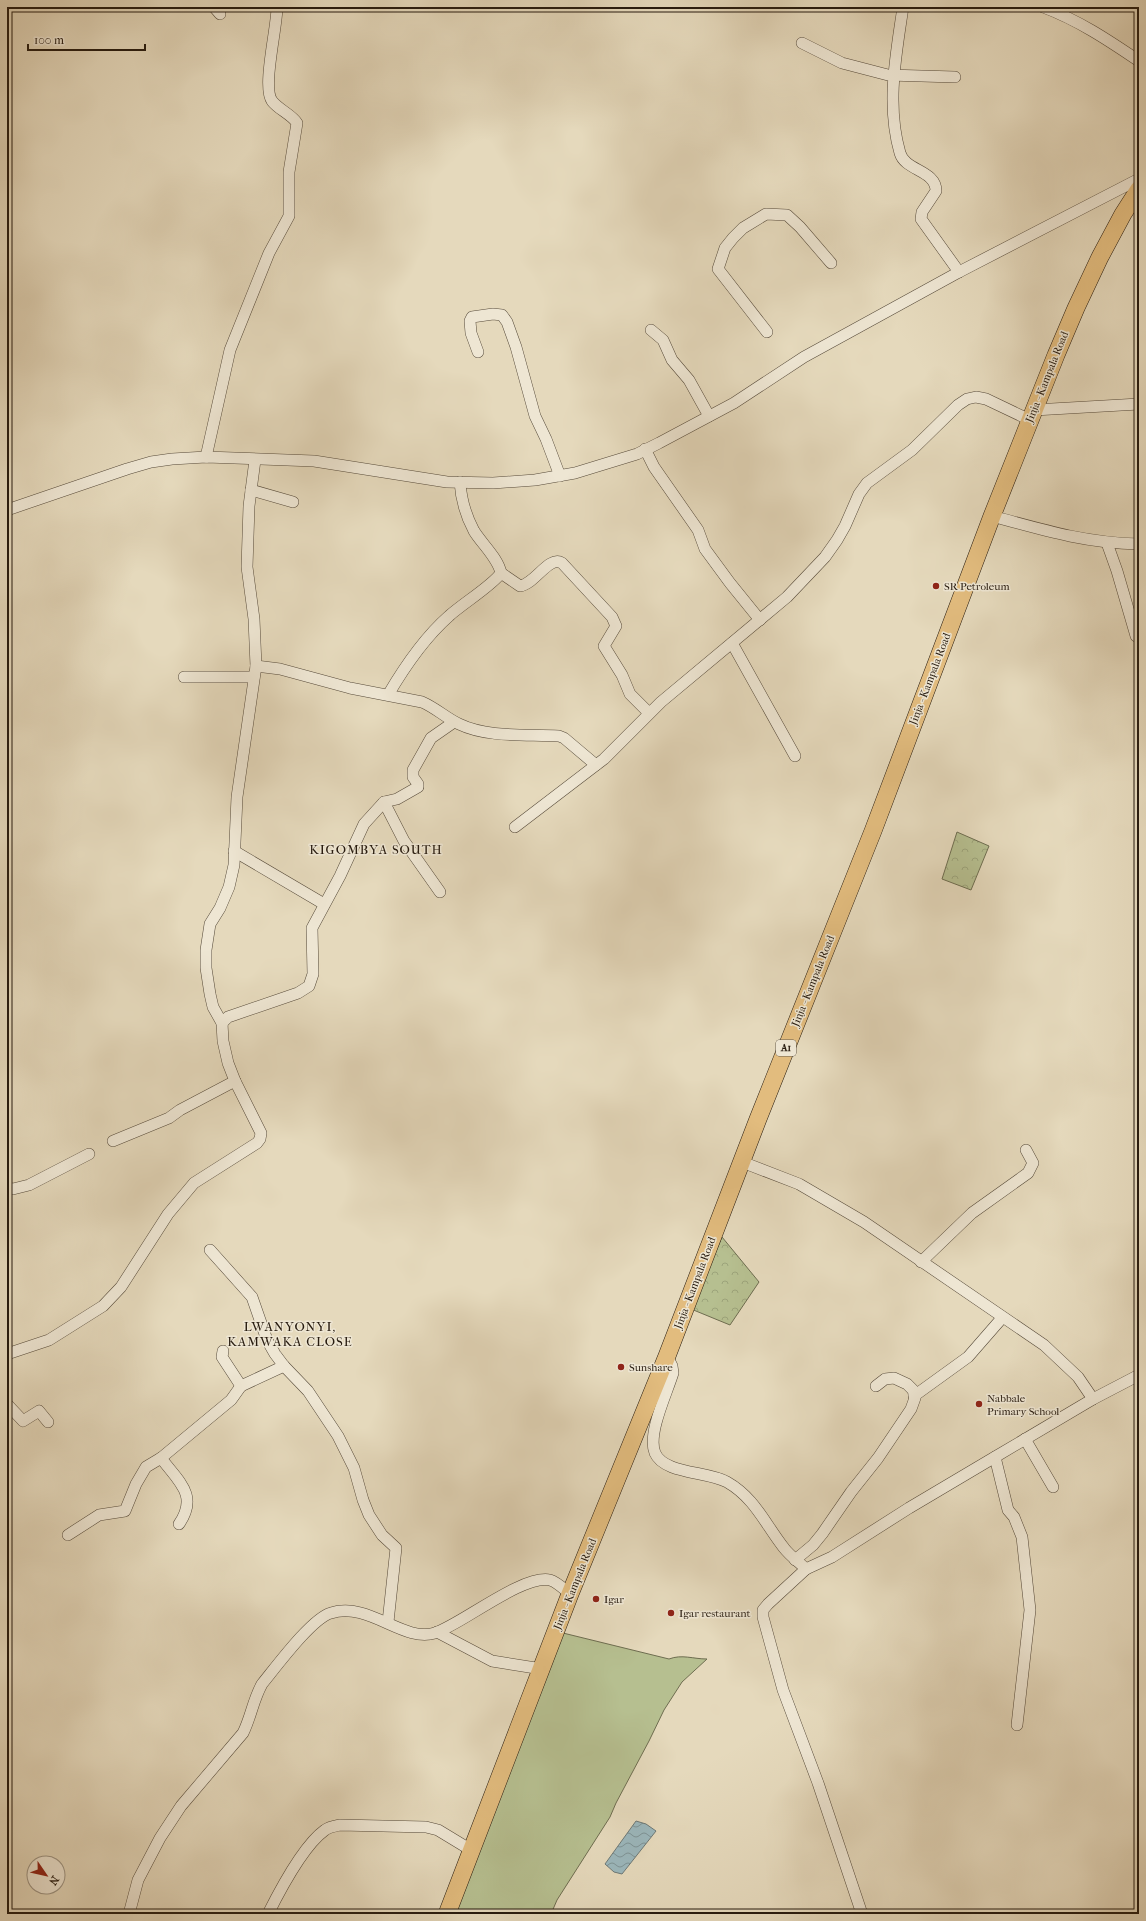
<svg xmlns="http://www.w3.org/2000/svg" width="1146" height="1921" viewBox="0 0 1146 1921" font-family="'IM FELL French Canon',serif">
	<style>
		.grass { fill: #b6bf90; stroke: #6e6d50 }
		.park { fill: url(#park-crowns); stroke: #6e6d50 }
		.water { fill: url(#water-waves); stroke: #6d7977 }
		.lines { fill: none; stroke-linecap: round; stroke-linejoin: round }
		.minor-casing { stroke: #564a3a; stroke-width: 12 }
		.highway-casing { stroke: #271b0f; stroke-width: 18 }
		.minor { stroke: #eee6d3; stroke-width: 11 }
		.highway { stroke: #e2bc7e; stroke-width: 17 }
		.poi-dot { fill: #8f2418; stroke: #eee6d3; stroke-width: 1.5 }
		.labels { text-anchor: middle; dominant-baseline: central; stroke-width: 3; stroke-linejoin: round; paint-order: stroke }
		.shield { fill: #eee6d3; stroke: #63584a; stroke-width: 1 }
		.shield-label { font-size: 10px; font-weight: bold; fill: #271b0f }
		.street-label { font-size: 11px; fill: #271b0f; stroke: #eee6d3 }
		.poi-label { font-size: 11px; fill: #271b0f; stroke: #eee6d3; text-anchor: start }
		.quarter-label { font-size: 13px; letter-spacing: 1px; fill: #271b0f; stroke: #eee6d3 }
	</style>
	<defs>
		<pattern id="park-crowns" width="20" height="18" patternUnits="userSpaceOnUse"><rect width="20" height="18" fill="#b6bf90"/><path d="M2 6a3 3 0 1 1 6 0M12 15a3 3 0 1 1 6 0" fill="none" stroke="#9ca47b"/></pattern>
		<pattern id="water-waves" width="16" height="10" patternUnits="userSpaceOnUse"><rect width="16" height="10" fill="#9bb7bc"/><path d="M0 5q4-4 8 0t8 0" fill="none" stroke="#7e9497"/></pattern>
	</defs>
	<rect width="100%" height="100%" fill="#e5d9bc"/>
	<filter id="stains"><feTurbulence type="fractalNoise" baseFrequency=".005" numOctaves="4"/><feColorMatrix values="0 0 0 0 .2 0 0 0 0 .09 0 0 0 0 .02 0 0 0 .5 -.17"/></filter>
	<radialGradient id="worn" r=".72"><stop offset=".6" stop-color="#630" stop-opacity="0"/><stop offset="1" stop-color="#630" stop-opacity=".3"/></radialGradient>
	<path class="grass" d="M563,1633L669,1659C682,1654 693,1659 707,1659L682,1682L664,1710L649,1741L616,1803L610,1817L557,1900L551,1914H454Z"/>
	<g class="park">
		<path d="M957,832L989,846L971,890L942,879Z"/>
		<path d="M722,1237L759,1282L730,1325L691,1309Z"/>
	</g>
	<path class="water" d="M636,1821L646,1824L656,1831L622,1874L614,1872L605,1864Z"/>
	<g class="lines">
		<defs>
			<g id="minor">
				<path d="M214,7L220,14"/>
				<path d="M903,7C896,55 886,105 900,153C905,171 936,170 936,191L922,212L921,219L959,272"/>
				<path d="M1043,7C1078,20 1108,40 1139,61"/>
				<path d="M802,43L842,63L888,75L955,77"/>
				<path d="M651,330L663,340L672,360L689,380L709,416"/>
				<path d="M767,332L718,269L725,248L733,238L743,228L766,214L787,215L800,227L831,263"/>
				<path d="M478,352L471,333L470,321L472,317L493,314L502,315L507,322L516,347L535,416L546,439L560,476"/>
				<path d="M1034,410L1139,404"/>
				<path d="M645,449L654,467L698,530L705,549L730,583L760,620"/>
				<path d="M206,457L230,350L269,253L289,216V172L297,123C291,114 279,110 272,101C262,87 277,28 277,7"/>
				<path d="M251,490L293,502"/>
				<path d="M7,510L127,469L151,462L172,459L206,457L314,461L447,482L493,483L535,480L575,473L637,454L659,443L734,403L804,357L959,272L1139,179"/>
				<path d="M992,516C1043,530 1086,543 1139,544"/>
				<path d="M1107,543L1117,571L1136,636L1139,638"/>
				<path d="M501,573L520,586C535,584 549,555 562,563L612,617L616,626L604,646L622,675L630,694L649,713"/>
				<path d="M732,643L795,756"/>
				<path d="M256,666L280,669L350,688L422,702C436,708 446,718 459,724C488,738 527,734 559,736L564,738L596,765"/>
				<path d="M184,677H254"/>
				<path d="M388,695C405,666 424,638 449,616C462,604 493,585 501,573C498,558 482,544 474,531C466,516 461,499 460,482"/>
				<path d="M384,802L404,841L440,892"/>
				<path d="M515,827L604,759L661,702L787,597L825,557L837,540L845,526L859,494L867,483L912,450L958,405L967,399L976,397L986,399L1030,420"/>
				<path d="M234,851L324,904"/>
				<path d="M222,1023L228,1017L298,993L309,986L313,974L312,928L340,876L364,824L384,802L397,799L418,787V784L413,777V770L431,738L454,722"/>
				<path d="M113,1141L169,1118L180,1110L235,1081L228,1063L223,1041L222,1023L213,1007L210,994L206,968V950L210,924L220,908L229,887L234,865L237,797L256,666L254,619L247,567L249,506L255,460"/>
				<path d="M742,1162L799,1184L864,1222L1044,1345L1078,1377L1093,1399"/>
				<path d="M7,1188L13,1189L29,1185L89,1154"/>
				<path d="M210,1250L252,1297L267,1340L275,1354L284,1366L308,1391L338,1436L354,1468L363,1500L369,1515L382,1535L396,1548L388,1622"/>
				<path d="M921,1262L972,1213L1028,1173L1033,1163L1026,1150"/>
				<path d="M223,1351L222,1357L241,1386L284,1366"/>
				<path d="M7,1354L49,1340L103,1306L121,1287L168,1214L194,1183L257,1143L260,1139L261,1133L235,1081"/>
				<path d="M667,1356L672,1366L673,1373C667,1393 647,1434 655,1453C664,1474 707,1471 727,1482C755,1498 765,1524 784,1548C790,1556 799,1562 806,1569L832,1557L909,1508L995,1457L1093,1399L1139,1375"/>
				<path d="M914,1396L968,1357L1002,1318"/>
				<path d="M7,1404L23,1421L39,1411L48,1422"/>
				<path d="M1025,1439L1053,1487"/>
				<path d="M995,1457L1008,1510L1014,1517L1022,1537L1030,1610L1017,1725"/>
				<path d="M161,1458C178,1481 199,1495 179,1524"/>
				<path d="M68,1535L99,1515L125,1511L136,1484L146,1467L161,1458L231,1400L241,1386"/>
				<path d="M795,1560L813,1545L822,1534L851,1492L878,1458L911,1409L915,1398L913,1390L907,1384L894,1378L885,1379L876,1386"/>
				<path d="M806,1569L768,1604L763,1610V1617L783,1690L818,1783L862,1914"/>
				<path d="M437,1632L492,1661L542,1669"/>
				<path d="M129,1914L138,1880L160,1838L181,1806L243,1733C251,1717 253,1700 262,1684C276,1667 312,1618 331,1613C369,1601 403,1643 435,1633C462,1624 523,1574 550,1580C557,1582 564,1589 570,1594"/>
				<path d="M268,1914C280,1890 304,1845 325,1830C329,1827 335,1826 340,1825L426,1827L438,1830L471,1850"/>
			</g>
			<path id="highway" d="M447,1914L570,1594L667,1356L758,1119L873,831L992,516L1056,355L1076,308L1100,257L1123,214L1139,189"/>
		</defs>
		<use href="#minor" class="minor-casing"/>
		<use href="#highway" class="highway-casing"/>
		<use href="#minor" class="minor"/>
		<use href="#highway" class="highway"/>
	</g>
	<g class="poi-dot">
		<circle cx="936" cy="586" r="4"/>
		<circle cx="621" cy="1367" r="4"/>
		<circle cx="979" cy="1404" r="4"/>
		<circle cx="596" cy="1599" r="4"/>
		<circle cx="671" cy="1613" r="4"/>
	</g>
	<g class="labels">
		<rect class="shield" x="776" y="1040" width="20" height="16" rx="3"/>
		<g class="shield-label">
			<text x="786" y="1048">A1</text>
		</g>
		<g class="street-label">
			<text transform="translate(1047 377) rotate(-68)">Jinja - Kampala Road</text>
			<text transform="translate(930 679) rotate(-69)">Jinja - Kampala Road</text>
			<text transform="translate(813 981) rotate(-68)">Jinja - Kampala Road</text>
			<text transform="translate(695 1283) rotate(-69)">Jinja - Kampala Road</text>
			<text transform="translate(575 1584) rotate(-68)">Jinja - Kampala Road</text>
		</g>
		<g class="poi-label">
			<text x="944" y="586">SR Petroleum</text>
			<text x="629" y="1367">Sunshare</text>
			<text x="987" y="1398">Nabbale<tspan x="987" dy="13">Primary School</tspan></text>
			<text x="604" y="1599">Igar</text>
			<text x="679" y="1613">Igar restaurant</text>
		</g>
		<g class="quarter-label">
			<text x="376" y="849">KIGOMBYA SOUTH</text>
			<text x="290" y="1326">LWANYONYI,<tspan x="290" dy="15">KAMWAKA CLOSE</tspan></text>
		</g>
	</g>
	<rect width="1146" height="1921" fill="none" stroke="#e5d9bc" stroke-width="24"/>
	<rect x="8" y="8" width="1130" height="1905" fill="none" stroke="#271b0f" stroke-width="2"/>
	<rect x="12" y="12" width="1122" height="1897" fill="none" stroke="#271b0f"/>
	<g transform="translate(46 1875) rotate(124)"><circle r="19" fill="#eee6d3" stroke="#9e9585"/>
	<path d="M0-3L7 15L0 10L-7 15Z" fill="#8f2418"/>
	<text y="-6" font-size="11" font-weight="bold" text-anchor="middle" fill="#271b0f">N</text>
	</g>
	<path d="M28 44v6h117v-6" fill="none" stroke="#271b0f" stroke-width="2"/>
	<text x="34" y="44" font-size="12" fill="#271b0f" stroke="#eee6d3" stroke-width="3" paint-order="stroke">100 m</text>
	<rect width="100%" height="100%" filter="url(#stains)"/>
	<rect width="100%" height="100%" fill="url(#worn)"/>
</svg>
